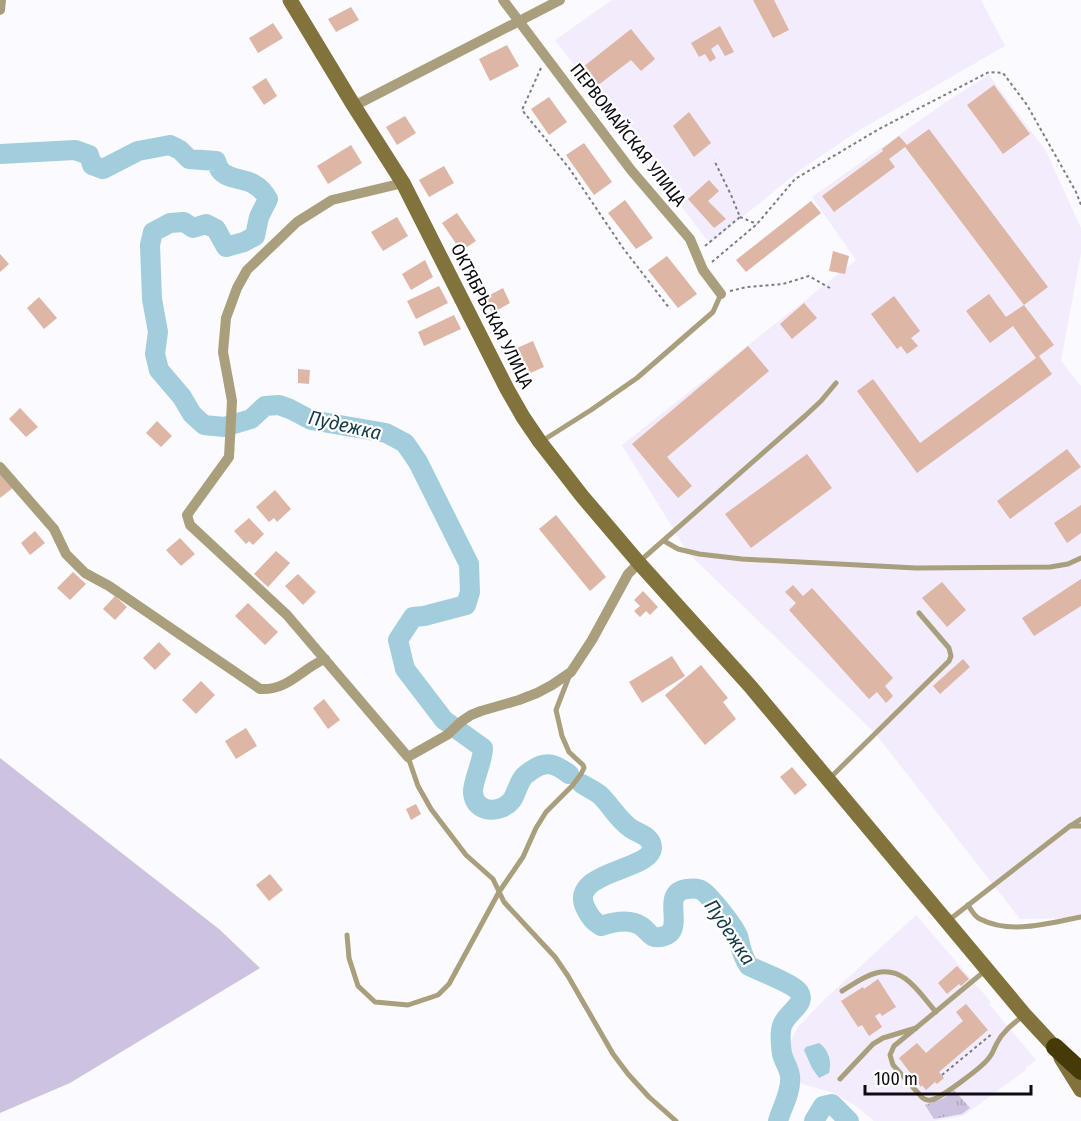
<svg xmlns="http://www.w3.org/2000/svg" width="1081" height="1121" viewBox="0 0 1081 1121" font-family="'Fira Sans Condensed',sans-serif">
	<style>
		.built { fill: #f2ecfc }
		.grass { fill: #cdc2df }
		.park { fill: url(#park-tufts) }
		.water { fill: #a1cddd }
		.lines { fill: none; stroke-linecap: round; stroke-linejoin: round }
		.river { stroke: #a1cddd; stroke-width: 20 }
		.building { fill: #ddb6a6 }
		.path { stroke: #7e7c81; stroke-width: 2; stroke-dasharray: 3 3; stroke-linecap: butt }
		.lane { stroke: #a99f7c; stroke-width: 5 }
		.street { stroke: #a99f7c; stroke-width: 10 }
		.secondary { stroke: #82733d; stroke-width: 15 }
		.highway { stroke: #473a09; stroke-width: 18 }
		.labels { text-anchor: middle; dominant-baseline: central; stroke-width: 4.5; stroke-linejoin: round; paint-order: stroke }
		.street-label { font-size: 18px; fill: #0e0b11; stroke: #fff }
		.water-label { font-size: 20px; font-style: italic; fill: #153c48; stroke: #fff }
	</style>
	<defs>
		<pattern id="park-tufts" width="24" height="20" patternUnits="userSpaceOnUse" patternTransform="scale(1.5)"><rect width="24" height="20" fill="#cdc2df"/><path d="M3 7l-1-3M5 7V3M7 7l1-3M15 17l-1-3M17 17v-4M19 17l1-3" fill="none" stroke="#afa5be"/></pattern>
	</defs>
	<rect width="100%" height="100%" fill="#fbfafe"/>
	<g class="built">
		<path d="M612,0H981L1005,46L861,129L800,170L710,244L555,40Z"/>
		<path d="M989,75L1046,151L1081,228V253L1061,361L1081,386V918L1020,919L875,733L688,553L622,445L856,260L812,197L947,101Z"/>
		<path d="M916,915L991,1002L989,1004L1036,1060L1026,1068V1070L963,1116L933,1121H874L856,1106L834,1093L799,1083L789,1044L798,1027L824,1000Z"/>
	</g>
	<path class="grass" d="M0,758L219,929L260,968L70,1083L0,1113Z"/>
	<path class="park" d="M954,1090L970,1108L962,1114L934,1119L925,1105L944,1098Z"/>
	<path class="water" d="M819,1043C829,1050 832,1062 829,1073L819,1078L812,1068L804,1050L806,1047Z"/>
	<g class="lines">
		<g class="river">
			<path d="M0,154L75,150L89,155L92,165L103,169L138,151L170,145L180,150L189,159L216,161C217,164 218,167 220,170C231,184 254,173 268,199L259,217L255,236L244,242L226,247L216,229L206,224L193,228L184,222L170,223L153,232L150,245L152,299L158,332L155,354L159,370L182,397L192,414L204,425L224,427L251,419L265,406L279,405L290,409L311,420L386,433L405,443L418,462L469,564L470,592L466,605L424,616L413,617L398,640L405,669L444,720L483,748C483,762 472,782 473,793C475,814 501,814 512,800C516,794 518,785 522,779C524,775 528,773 532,770C547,760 555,764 569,774"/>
			<path d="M582,784C588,788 596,791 601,796C611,806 618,819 629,827C637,834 652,835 652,848C651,871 566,871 586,909C590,917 593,921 601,926C613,922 629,918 641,926C648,930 650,939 660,937C690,933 657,893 687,889C694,888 699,888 704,892C713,900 734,926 738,936C741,947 742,957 749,966C759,971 794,984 799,992C808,1006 782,1013 781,1031C780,1038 781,1047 782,1054C784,1062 789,1068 790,1076C792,1091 782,1107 778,1121"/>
			<path d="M814,1121L823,1106L832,1104L849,1121"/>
		</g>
	</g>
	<g class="building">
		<path d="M753,0H774L789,30L773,38Z"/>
		<path d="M351,7L359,20L336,32L328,19Z"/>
		<path d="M273,23L283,38L258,53L249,38Z"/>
		<path d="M720,26L734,52L725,56L718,44L711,49L716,58L710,62L705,54L699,57L691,43Z"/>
		<path d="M631,29L655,59L641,71L631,60L597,86L583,67Z"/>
		<path d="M507,45L519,66L490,81L479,59Z"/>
		<path d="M266,78L277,96L264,105L252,87Z"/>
		<path d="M994,85L1030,134L1003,154L967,105Z"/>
		<path d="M549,97L567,122L549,135L531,109Z"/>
		<path d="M689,112L711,143L694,157L673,126Z"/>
		<path d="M405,116L416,133L397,145L386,127Z"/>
		<path d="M929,129L1048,287L1024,305L1054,345L1039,356L1052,374L917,473L857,391L873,379L920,443L1036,358L1013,326L990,343L966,311L989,294L1006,317L1024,305L905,147L889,159L895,167L834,212L822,196L883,151L882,149L899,136L907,145Z"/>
		<path d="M584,143L612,182L594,195L566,155Z"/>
		<path d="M351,145L362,163L328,184L317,166Z"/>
		<path d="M444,166L454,183L429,197L419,180Z"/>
		<path d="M709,180L719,191L708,201L726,219L714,228L688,199Z"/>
		<path d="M625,200L653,238L636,249L608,213Z"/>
		<path d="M811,201L821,213L746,272L736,260Z"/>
		<path d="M457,213L476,241L461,251L442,223Z"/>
		<path d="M397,217L408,236L383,251L371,232Z"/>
		<path d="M833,251L849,256L845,274L829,271Z"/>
		<path d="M0,254L9,264L0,272Z"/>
		<path d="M667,256L697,294L678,308L648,270Z"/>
		<path d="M425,260L433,277L411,290L402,274Z"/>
		<path d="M439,286L448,303L416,319L407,301Z"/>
		<path d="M503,288L510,303L492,313L484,298Z"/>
		<path d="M894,296L920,331L911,338L918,346L907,354L901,346L897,349L871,314Z"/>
		<path d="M39,297L57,318L44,329L27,308Z"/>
		<path d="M804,303L817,318L792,339L780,324Z"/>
		<path d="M454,315L461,329L424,346L418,332Z"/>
		<path d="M533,341L544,367L528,374L517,348Z"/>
		<path d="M748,346L769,371L667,457L692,486L678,498L632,444Z"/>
		<path d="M298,369L310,370L309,384L298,383Z"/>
		<path d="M20,408L38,427L26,437L9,419Z"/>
		<path d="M157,421L172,436L161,447L146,433Z"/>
		<path d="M1067,449L1081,467L1010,519L997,501Z"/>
		<path d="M807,454L832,488L751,548L725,514Z"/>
		<path d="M0,474L14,487L0,498Z"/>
		<path d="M275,490L291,509L277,522L274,518L269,522L256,507Z"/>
		<path d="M1081,505V533L1067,543L1054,523Z"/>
		<path d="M556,515L606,577L590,591L539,529Z"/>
		<path d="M249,518L264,534L253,545L249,541L246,544L234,531Z"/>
		<path d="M35,531L45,543L30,555L21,543Z"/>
		<path d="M180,538L195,554L181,566L166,550Z"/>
		<path d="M276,551L290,563L268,587L254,574Z"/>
		<path d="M73,572L86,584L70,600L57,588Z"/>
		<path d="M298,574L316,592L303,605L285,586Z"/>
		<path d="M1081,579V606L1034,636L1022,618Z"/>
		<path d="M942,582L966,610L947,627L922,598Z"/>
		<path d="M793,585L803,596L812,588L893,678L885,686L893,696L886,703L877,692L869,699L789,610L796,603L785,592Z"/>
		<path d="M643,591L658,607L650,615L646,611L640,617L634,611L640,606L634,600Z"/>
		<path d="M115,596L127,607L115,620L103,609Z"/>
		<path d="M248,603L278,632L265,645L235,616Z"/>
		<path d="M159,642L171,654L155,670L143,658Z"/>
		<path d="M672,656L685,676L642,703L629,682Z"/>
		<path d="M963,659L970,667L940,694L933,686Z"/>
		<path d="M701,665L728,698L723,702L736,719L705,745L665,695Z"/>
		<path d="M201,681L215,695L196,714L182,700Z"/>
		<path d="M324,699L340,720L328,729L313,708Z"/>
		<path d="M246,728L257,746L236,759L225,741Z"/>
		<path d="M792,767L807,785L795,795L780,777Z"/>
		<path d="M416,804L421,814L411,820L406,809Z"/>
		<path d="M270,874L283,890L269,901L256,885Z"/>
		<path d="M957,966L969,979L961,986L959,984L947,994L938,983Z"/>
		<path d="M878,979L896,1007L882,1016L880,1013L875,1016L882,1027L869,1036L862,1025L858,1027L841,1001L863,987L864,989Z"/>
		<path d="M966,1004L988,1030L939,1072L944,1078L937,1084L935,1082L926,1090L922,1085L921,1087L899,1058L917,1043L926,1053L963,1021L956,1012Z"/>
	</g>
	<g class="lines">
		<g class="path">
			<path d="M541,68L522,110L569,168L623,248L670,309"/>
			<path d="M740,217L757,224"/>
			<path d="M705,246L740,217L731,195L714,160"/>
			<path d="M712,262L757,224L795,179L879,129L989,72L1003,73L1027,105L1076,192L1081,205"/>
			<path d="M730,291L747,287L783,284L809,276L830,288"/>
			<path d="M942,1075L993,1033"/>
		</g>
		<g class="lane">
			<path d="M542,441L591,410L637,378L713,312L721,294"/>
			<path d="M664,541L678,549L699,554L742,559L916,568L1050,567L1068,564L1081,558"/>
			<path d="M640,561L805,416L821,401L836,383"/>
			<path d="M408,757L418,786L431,809L466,855L493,879L504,902L555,957L568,976L613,1054L628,1074L649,1097L676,1121"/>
			<path d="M830,778L949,661L951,656L949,648L919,613"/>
			<path d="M1081,819L1070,826H1081"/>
			<path d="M968,905C971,910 975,917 980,919C1011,935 1049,923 1081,917"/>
			<path d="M949,920L1070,826"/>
			<path d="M347,935L349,958L358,986L375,1002L408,1005L438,995L449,984L499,892L523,857L536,828L546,812L572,786L581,774L584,768L583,765L569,752L562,736L556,710L570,674"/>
			<path d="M842,991C852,985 864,976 876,973C904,965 920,994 936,1012"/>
			<path d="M916,1028L894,1046L890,1055L893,1065L919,1094C922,1098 926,1101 931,1100C940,1099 982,1067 988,1059C993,1054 994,1048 997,1043C1003,1031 1013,1024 1023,1016"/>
			<path d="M840,1079L873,1044L883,1038L916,1028L986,970"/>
		</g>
		<g class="street">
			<path d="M503,0L631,170L690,239L703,270L721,294"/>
			<path d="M0,10L1,0"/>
			<path d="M354,106L560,0"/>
			<path d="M403,183L332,200L297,222L247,270L237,288L226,318L223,352L232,401L229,457L187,515L190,525L287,615L408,757L447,735L462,721L471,715L481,711L519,700L537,693L552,685L571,672L592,640L628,574L639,563"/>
			<path d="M0,467L54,529L66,554L85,573L109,586L260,689C288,691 301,669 325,659"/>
		</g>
		<g class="secondary">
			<path d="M290,0L354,106L403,183L507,389L523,417L540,442L582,496L639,563L750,686L1024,1014L1062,1055"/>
			<path d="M1061,1058L1081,1090"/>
		</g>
		<path class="highway" d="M1055,1047L1081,1071"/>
	</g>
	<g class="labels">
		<g class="street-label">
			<text transform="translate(628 135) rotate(52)">ПЕРВОМАЙСКАЯ УЛИЦА</text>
			<text transform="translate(492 316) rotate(63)">ОКТЯБРЬСКАЯ УЛИЦА</text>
		</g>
		<g class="water-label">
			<text transform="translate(345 425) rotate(13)">Пудежка</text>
			<text transform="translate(730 932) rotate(56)">Пудежка</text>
		</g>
	</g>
	<path d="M865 1085v9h166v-9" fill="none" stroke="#0e0b11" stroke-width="3"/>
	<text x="874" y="1085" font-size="18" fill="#0e0b11" stroke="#ffffff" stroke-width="4.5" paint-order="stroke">100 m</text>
</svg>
